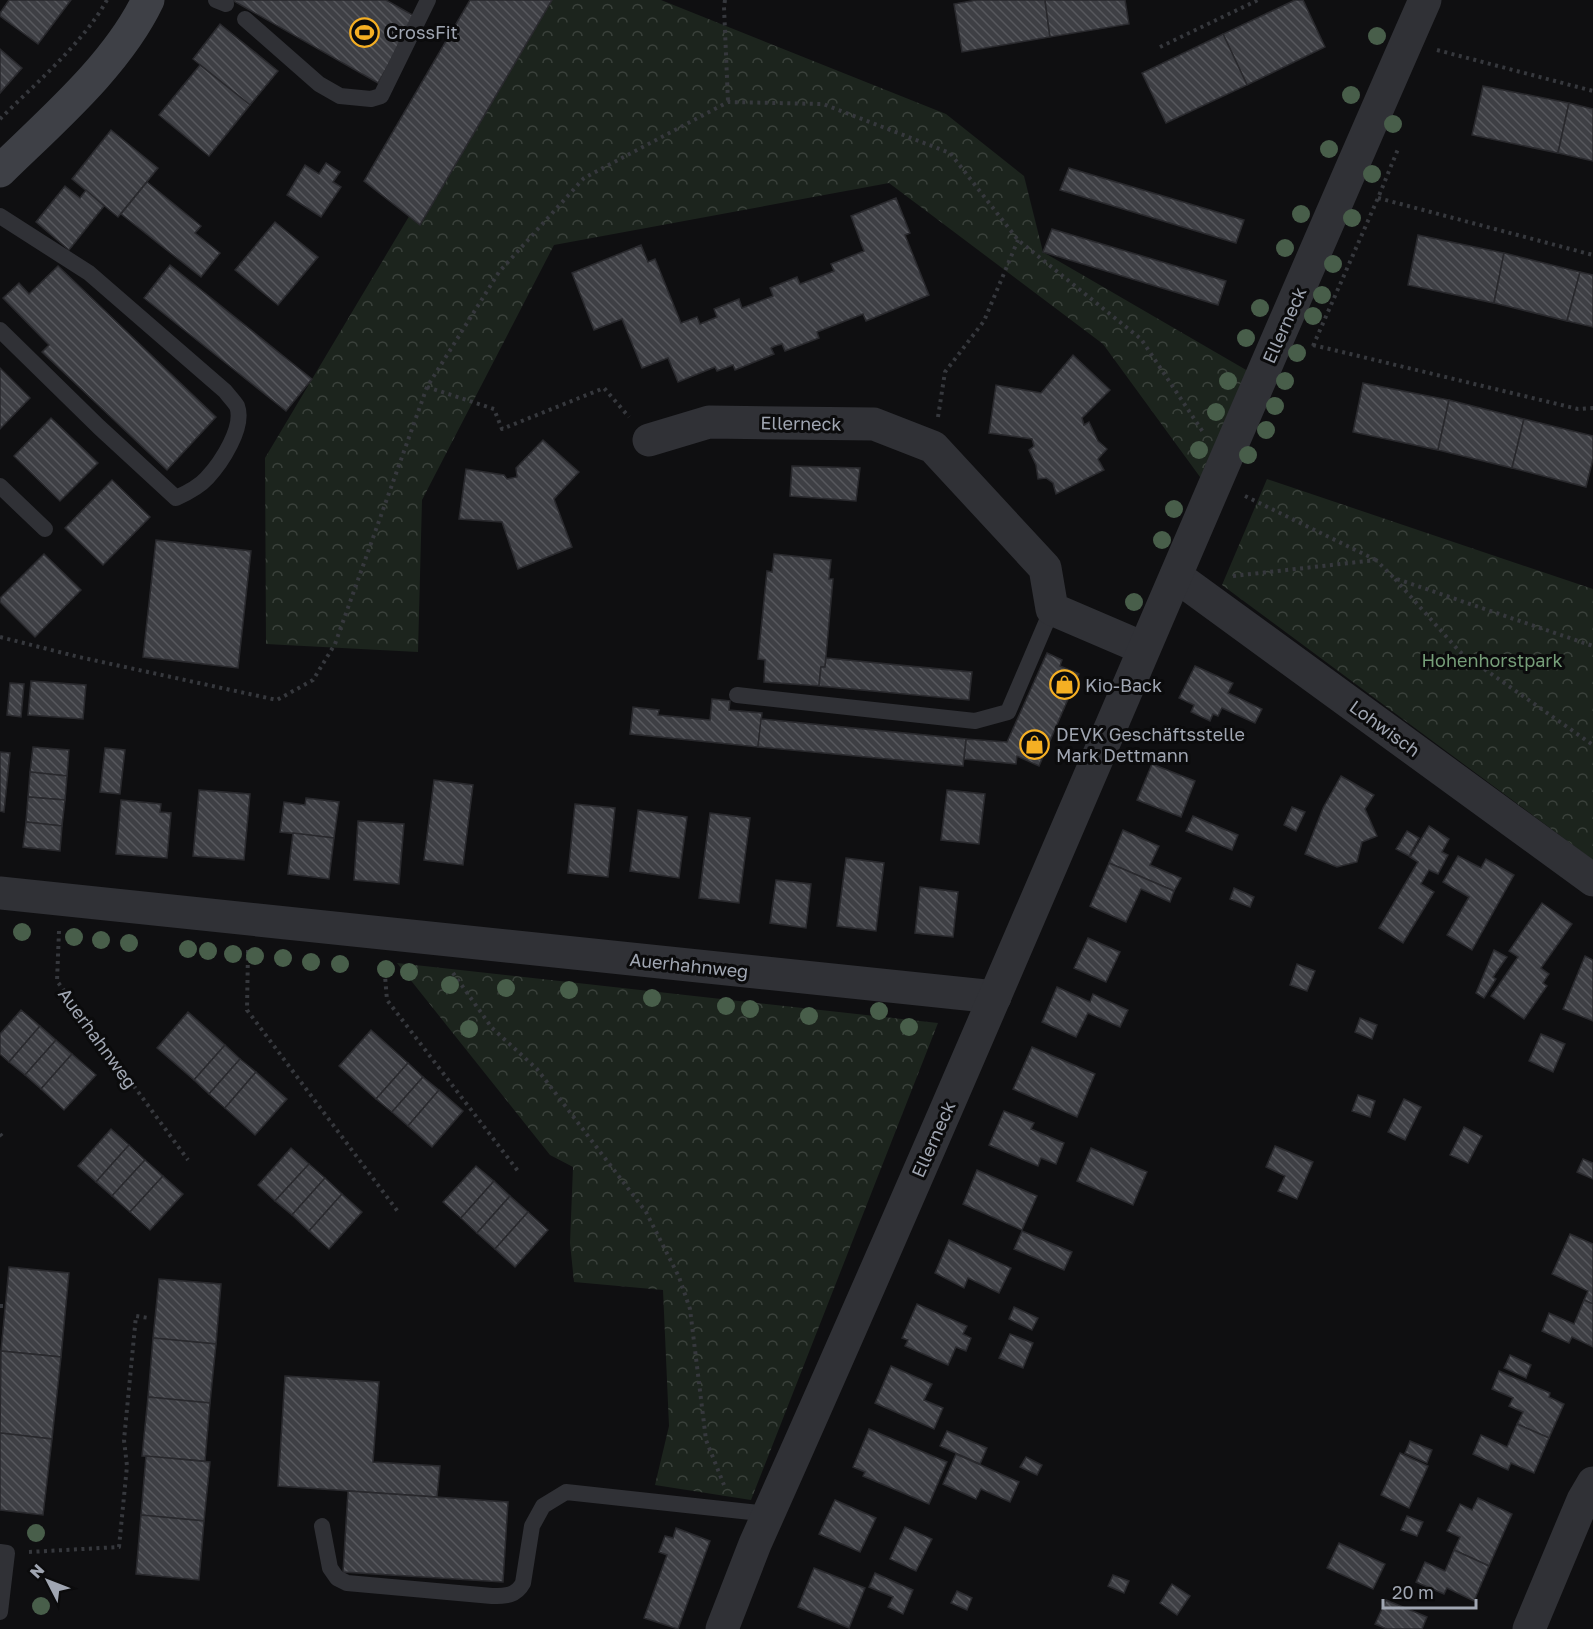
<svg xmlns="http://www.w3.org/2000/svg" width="1593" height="1629" viewBox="0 0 1593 1629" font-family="'Golos Text',sans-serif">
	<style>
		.forest { fill: url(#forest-crowns) }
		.building { fill: url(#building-back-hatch); stroke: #29292d; stroke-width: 1.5 }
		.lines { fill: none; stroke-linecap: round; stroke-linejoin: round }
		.path { stroke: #36383d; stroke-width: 4; stroke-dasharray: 3 4.5; stroke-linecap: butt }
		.lane { stroke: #303136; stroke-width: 16 }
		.street { stroke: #303136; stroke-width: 33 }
		.secondary { stroke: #3e4046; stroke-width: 33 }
		.tree { fill: #485e4a }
		.labels { text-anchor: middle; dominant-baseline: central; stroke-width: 6; stroke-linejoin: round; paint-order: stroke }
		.poi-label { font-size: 18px; fill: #a0a6b2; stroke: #0b0b0c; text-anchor: start }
		.street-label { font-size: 18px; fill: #a0a6b2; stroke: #0b0b0c }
		.park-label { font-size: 18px; fill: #769e79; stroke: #0b0b0c }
	</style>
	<defs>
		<pattern id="forest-crowns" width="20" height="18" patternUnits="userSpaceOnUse" patternTransform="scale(1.5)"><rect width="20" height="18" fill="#1c241d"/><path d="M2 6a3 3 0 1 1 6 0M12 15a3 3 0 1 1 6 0" fill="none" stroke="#3a413b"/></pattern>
		<pattern id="building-back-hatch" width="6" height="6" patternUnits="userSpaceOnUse" patternTransform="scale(1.5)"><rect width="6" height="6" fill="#3e3f44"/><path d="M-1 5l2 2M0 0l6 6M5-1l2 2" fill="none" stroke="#57585d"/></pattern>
	</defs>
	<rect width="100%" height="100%" fill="#0f0f11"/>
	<g class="forest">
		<path d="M538,0H661L946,114L1024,176L1043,252L1260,378L1211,492L1103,344L889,183L554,245L422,500L418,652L266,644L265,458Z"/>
		<path d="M1267,479L1593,589V860L1222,585Z"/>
		<path d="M397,963L938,1023L751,1500L655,1485L669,1426L663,1290L574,1282L570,1243L573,1167L550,1155Z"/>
	</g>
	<g class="building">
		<path d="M9,0H71L38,44L0,16V13Z"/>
		<path d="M232,0H386L416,17L378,83Z"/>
		<path d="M470,0H552L420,225L364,181Z"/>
		<path d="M977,0H1045L1050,37L962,52L954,4Z"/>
		<path d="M1045,0H1125L1129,24L1050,37Z"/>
		<path d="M1295,0H1303L1325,47L1247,85L1223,34Z"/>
		<path d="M220,24L278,71L250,105L193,59Z"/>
		<path d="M1223,34L1247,85L1166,123L1142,73Z"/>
		<path d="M0,49L22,68L0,93Z"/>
		<path d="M200,65L250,105L209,156L159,115Z"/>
		<path d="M1483,86L1569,103L1558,153L1472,135Z"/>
		<path d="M1569,103L1593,109V161L1558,153Z"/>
		<path d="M111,130L158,168L118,217L72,179Z"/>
		<path d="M326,163L340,172L333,182L341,187L321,217L287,195L305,165L319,174Z"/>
		<path d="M1069,168L1244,220L1236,243L1060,190Z"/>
		<path d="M147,182L201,226L195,233L220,253L201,277L121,214Z"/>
		<path d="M65,186L80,198L86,190L104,206L69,250L36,222Z"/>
		<path d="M896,198L910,233L905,235L929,295L866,321L863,314L817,332L819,338L785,351L782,344L775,346L771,348L774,354L735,370L733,365L717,371L715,367L678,382L668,358L642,368L622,319L594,330L572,273L641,245L648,262L655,259L681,323L697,317L700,324L717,317L714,309L739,299L742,308L773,296L770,288L797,277L800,284L834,271L831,264L864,251L851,216Z"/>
		<path d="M275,222L318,257L278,305L235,270Z"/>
		<path d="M1052,229L1226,281L1218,305L1043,252Z"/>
		<path d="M1418,235L1504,253L1494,303L1408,285Z"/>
		<path d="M1504,253L1580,272L1567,321L1494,303Z"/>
		<path d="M170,265L312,379L286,411L144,298Z"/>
		<path d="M58,266L216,417L167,470L42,352L49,345L3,298L19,283L29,294Z"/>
		<path d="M1580,272L1593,275V327L1567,321Z"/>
		<path d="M1073,355L1110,390L1082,418L1084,425L1089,422L1098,441L1107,449L1098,459L1104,470L1056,494L1053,483L1046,478L1038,479L1036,465L1029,450L1034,446L1032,439L989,433L996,385L1041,393Z"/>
		<path d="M0,368L30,398L0,429Z"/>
		<path d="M1363,383L1449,400L1438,450L1353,432Z"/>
		<path d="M1449,400L1524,419L1512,468L1438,450Z"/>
		<path d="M51,418L98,463L60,501L14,456Z"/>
		<path d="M1524,419L1593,436V459L1586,487L1512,468Z"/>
		<path d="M543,440L579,472L554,499L572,547L518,569L502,522L459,519L466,469L504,475L507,479L517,477L516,468Z"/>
		<path d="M792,466L860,468L856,501L790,496Z"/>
		<path d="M112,480L150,517L103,565L65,528Z"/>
		<path d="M156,540L251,551L238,668L143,657Z"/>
		<path d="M44,554L81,590L35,637L0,602V598Z"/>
		<path d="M774,554L831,560L829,579H833L825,667H821L819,686L764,682L765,660L758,659L767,571L772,572Z"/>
		<path d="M1047,653L1062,660L1060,666L1079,674L1039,766L1017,756L1016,764L964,759L966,739L1007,742Z"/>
		<path d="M826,658L972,672L969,700L819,686L821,667H825Z"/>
		<path d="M1195,666L1233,683L1228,693L1262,709L1255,723L1222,708L1218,716L1213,714L1210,721L1191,712L1194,705L1179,698Z"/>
		<path d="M31,681L86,685L83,719L28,715Z"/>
		<path d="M10,683L24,684L21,717L7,715Z"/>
		<path d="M712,699L730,701L729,710L762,713L758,747L630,734L633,707L659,710L658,715L710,720Z"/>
		<path d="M761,719L966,739L963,766L758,747Z"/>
		<path d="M33,747L69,750L67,776L30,772Z"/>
		<path d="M105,748L125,750L120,794L100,792Z"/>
		<path d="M0,752L10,753L4,812L0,811Z"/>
		<path d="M1152,764L1195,781L1181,817L1137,800Z"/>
		<path d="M30,772L67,776L65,800L28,797Z"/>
		<path d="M1341,776L1374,795L1365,809L1377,836L1362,842L1357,862L1337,867L1305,854L1323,808Z"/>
		<path d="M434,780L473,785L463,865L424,860Z"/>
		<path d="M199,790L250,794L244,860L193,856Z"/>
		<path d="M947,790L985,794L979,844L941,840Z"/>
		<path d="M28,797L65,800L62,826L26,822Z"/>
		<path d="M306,798L339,802L334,838L280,832L284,802L305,805Z"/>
		<path d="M121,800L161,804L160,812L171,813L167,858L116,854Z"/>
		<path d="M575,804L615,808L608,877L568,873Z"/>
		<path d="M1292,807L1305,812L1296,831L1284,825Z"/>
		<path d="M638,810L687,817L679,878L630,871Z"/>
		<path d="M710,813L750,818L739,903L699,898Z"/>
		<path d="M1193,816L1238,835L1232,850L1186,831Z"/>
		<path d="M358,821L404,824L399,884L354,880Z"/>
		<path d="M26,822L62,826L60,851L23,847Z"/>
		<path d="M1429,826L1449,839L1442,852L1448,855L1438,874L1429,870L1421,884L1434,892L1403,943L1379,928L1418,862L1410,857Z"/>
		<path d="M1123,830L1159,846L1150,865L1181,878L1174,891L1109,863Z"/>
		<path d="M1407,831L1419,838L1409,856L1396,849Z"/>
		<path d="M293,833L334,838L329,879L288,874Z"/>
		<path d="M1458,856L1481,868L1486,859L1514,875L1472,950L1447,935L1469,897L1443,882Z"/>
		<path d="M846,858L884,863L876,931L837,926Z"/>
		<path d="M1109,863L1174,891L1170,902L1141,889L1126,922L1090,906Z"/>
		<path d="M776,880L811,884L806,928L770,923Z"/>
		<path d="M920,887L958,892L953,937L915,933Z"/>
		<path d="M1234,888L1254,897L1250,907L1230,899Z"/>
		<path d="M1542,903L1572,924L1541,968L1549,974L1543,983L1547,986L1524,1019L1491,996L1518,957L1509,951Z"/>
		<path d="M1088,938L1120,952L1106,982L1074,968Z"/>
		<path d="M1494,950L1507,957L1493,977L1496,979L1484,998L1476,993Z"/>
		<path d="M1585,956L1593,960V1021L1563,1009Z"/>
		<path d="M1297,964L1315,971L1307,991L1290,985Z"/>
		<path d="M1057,987L1090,1002L1093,994L1128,1010L1120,1027L1088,1013L1076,1037L1042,1022Z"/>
		<path d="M21,1010L40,1026L9,1062L0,1054V1034Z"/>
		<path d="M188,1012L225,1045L194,1080L157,1048Z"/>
		<path d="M1360,1018L1377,1025L1372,1039L1355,1032Z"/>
		<path d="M40,1026L56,1040L25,1075L9,1062Z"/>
		<path d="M371,1030L408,1063L376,1099L339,1066Z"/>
		<path d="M1541,1034L1565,1044L1553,1072L1529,1061Z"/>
		<path d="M56,1040L72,1054L41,1089L25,1075Z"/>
		<path d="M225,1045L240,1059L209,1094L194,1080Z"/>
		<path d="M1032,1047L1095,1074L1077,1117L1013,1089Z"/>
		<path d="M72,1054L96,1075L64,1110L41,1089Z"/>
		<path d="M240,1059L256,1072L225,1108L209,1094Z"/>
		<path d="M408,1063L423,1077L392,1112L376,1099Z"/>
		<path d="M256,1072L287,1099L255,1135L225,1108Z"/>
		<path d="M423,1077L439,1090L408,1126L392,1112Z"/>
		<path d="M439,1090L463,1111L432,1147L408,1126Z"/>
		<path d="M1358,1095L1375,1101L1370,1117L1352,1111Z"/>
		<path d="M1404,1099L1421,1107L1405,1140L1388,1132Z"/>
		<path d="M1004,1111L1034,1123L1031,1129L1064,1143L1056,1164L1041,1158L1038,1166L989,1145Z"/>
		<path d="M1464,1127L1482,1136L1468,1163L1450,1155Z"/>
		<path d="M111,1129L129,1145L96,1182L78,1166Z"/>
		<path d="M129,1145L145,1160L112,1196L96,1182Z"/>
		<path d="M1275,1146L1313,1162L1297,1199L1278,1191L1285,1176L1266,1167Z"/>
		<path d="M291,1148L309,1164L275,1201L258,1185Z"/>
		<path d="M1091,1148L1147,1172L1133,1205L1077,1181Z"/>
		<path d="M1583,1159L1593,1163V1179L1577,1172Z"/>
		<path d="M145,1160L163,1176L130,1212L112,1196Z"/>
		<path d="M309,1164L325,1178L292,1215L275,1201Z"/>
		<path d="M476,1166L494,1181L461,1218L443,1202Z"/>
		<path d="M977,1170L1037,1196L1022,1230L963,1204Z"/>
		<path d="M163,1176L183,1194L150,1230L130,1212Z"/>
		<path d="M325,1178L342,1194L309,1231L292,1215Z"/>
		<path d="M494,1181L510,1196L477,1233L461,1218Z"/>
		<path d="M342,1194L362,1212L329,1249L309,1231Z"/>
		<path d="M510,1196L528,1212L495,1249L477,1233Z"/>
		<path d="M528,1212L548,1230L515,1267L495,1249Z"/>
		<path d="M1022,1231L1072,1252L1064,1270L1014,1249Z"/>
		<path d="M1570,1234L1593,1244V1304L1584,1300L1588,1291L1552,1274Z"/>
		<path d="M949,1240L1011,1268L999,1293L968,1278L964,1288L935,1273Z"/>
		<path d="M9,1267L69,1273L61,1357L1,1351Z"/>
		<path d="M159,1279L221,1284L216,1344L153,1338Z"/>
		<path d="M1584,1300L1593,1304V1347L1572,1337L1569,1343L1542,1331L1549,1313L1574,1324Z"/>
		<path d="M917,1304L967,1326L963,1334L971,1338L966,1351L956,1347L948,1365L905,1346L908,1340L902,1338Z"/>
		<path d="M1014,1307L1038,1318L1032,1330L1009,1319Z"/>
		<path d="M1010,1334L1033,1343L1023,1368L999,1358Z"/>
		<path d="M153,1338L216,1344L210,1403L148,1397Z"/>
		<path d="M1,1351L61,1357L52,1439L0,1433Z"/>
		<path d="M1510,1355L1531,1365L1526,1378L1504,1368Z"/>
		<path d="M891,1366L932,1384L924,1400L943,1408L934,1429L875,1403Z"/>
		<path d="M1499,1371L1550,1393L1549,1397L1564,1404L1549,1438L1517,1424L1523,1412L1509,1406L1513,1398L1492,1389Z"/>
		<path d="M285,1376L379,1382L373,1462L440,1466L437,1497L278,1486Z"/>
		<path d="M148,1397L210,1403L205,1461L142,1456Z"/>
		<path d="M1517,1424L1549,1438L1534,1473L1511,1463L1508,1470L1473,1454L1481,1435L1507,1447Z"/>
		<path d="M869,1429L947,1462L929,1504L863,1476L865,1472L853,1467Z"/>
		<path d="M947,1431L987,1448L980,1464L940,1446Z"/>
		<path d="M0,1433L52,1439L43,1515L0,1510Z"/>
		<path d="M1410,1441L1432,1450L1427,1463L1405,1453Z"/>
		<path d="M1400,1453L1428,1466L1409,1508L1381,1495Z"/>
		<path d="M956,1454L1019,1482L1010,1502L981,1489L976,1499L943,1484Z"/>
		<path d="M146,1456L210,1462L204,1521L141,1515Z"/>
		<path d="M1026,1457L1042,1465L1037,1475L1020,1467Z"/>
		<path d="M348,1491L508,1502L503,1582L343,1572Z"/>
		<path d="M1478,1498L1512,1514L1489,1566L1454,1550L1460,1537L1447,1531L1460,1504L1472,1510Z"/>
		<path d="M835,1500L876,1518L860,1552L819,1534Z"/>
		<path d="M141,1515L204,1521L199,1580L136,1574Z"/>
		<path d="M1407,1516L1423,1522L1417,1536L1401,1530Z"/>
		<path d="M905,1527L932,1539L916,1571L890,1559Z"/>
		<path d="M676,1528L710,1541L678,1629L644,1618L667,1555L659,1552L665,1536L673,1538Z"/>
		<path d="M1339,1543L1385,1564L1373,1589L1327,1568Z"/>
		<path d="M1454,1550L1489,1566L1474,1601L1447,1588L1444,1594L1416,1582L1425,1562L1445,1571Z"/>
		<path d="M814,1568L865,1588L849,1628L798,1607Z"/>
		<path d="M875,1573L913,1590L903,1614L888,1607L893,1597L869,1587Z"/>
		<path d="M1113,1575L1129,1581L1124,1593L1108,1586Z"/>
		<path d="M1172,1584L1190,1596L1177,1615L1160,1603Z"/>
		<path d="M957,1591L972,1598L967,1610L951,1603Z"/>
		<path d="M1386,1600L1427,1617L1422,1629H1387L1375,1624Z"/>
	</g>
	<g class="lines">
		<g class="path">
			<path d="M725,0L724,7L728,102"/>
			<path d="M1160,47L1258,0"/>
			<path d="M1437,50L1593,91"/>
			<path d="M0,119C35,84 83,43 107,0"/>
			<path d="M1378,198L1593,255"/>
			<path d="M1313,345L1578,409L1593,408"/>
			<path d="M1313,346L1378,198L1398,149"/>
			<path d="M427,387L494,409L502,429L604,388L629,417"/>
			<path d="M938,417L945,372L984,321L1018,240"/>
			<path d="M1245,496L1376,560"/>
			<path d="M1233,576L1376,560L1394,578L1593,646"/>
			<path d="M1395,579L1460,652L1593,745"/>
			<path d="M0,637L79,657L277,700L313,680L335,644L427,387L499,272L584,178L728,102L823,104L950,153L1018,240L1141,339L1203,432"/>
			<path d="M59,931L57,981L188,1160"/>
			<path d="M248,950L247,1010L399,1213"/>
			<path d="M384,964L387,1000L518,1171"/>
			<path d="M453,973L492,1028L537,1069L646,1212L679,1277L690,1309L706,1440L724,1485"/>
			<path d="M0,1134L4,1139"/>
			<path d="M0,1306H3"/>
			<path d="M29,1552L119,1547L127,1466L124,1440L136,1316L149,1318"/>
		</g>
		<g class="lane">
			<path d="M216,0L226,4"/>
			<path d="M245,19L319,84L340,96L371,99L381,96L428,0"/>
			<path d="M0,216L89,273L225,391C228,395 234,401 237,406C245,427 221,463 207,478C199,487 187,493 176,498L99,427L0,330"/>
			<path d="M0,486L45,529"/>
			<path d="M737,695L975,721L1008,712L1052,609"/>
			<path d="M322,1526L330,1568L337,1578L347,1583L492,1596C506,1596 516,1596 523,1583L532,1526L543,1506L566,1492L768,1514"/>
			<path d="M0,1552L7,1553L0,1612"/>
		</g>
		<g class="street">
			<path d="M649,440L709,422L874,424L933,447L1045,568L1052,609L1143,648"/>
			<path d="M1176,576L1593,880"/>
			<path d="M0,893L995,997"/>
			<path d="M722,1629L755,1544C984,1032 1199,514 1425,0"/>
			<path d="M1529,1629L1583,1500L1593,1483"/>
		</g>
		<path class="secondary" d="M0,171C51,121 117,65 148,0"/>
	</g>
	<g class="tree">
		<circle cx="1377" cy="36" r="9"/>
		<circle cx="1351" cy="95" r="9"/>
		<circle cx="1393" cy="124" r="9"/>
		<circle cx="1329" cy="149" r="9"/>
		<circle cx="1372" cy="174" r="9"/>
		<circle cx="1301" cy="214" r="9"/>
		<circle cx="1352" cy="218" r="9"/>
		<circle cx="1285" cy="248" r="9"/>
		<circle cx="1333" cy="264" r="9"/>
		<circle cx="1322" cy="295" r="9"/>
		<circle cx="1260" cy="308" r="9"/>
		<circle cx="1313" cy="316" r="9"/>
		<circle cx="1246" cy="338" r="9"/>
		<circle cx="1297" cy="353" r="9"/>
		<circle cx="1228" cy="381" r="9"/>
		<circle cx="1285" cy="381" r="9"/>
		<circle cx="1275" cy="406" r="9"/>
		<circle cx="1216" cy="412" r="9"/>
		<circle cx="1266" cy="430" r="9"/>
		<circle cx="1199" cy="450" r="9"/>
		<circle cx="1248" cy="455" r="9"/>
		<circle cx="1174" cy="509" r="9"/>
		<circle cx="1162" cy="540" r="9"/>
		<circle cx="1134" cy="602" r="9"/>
		<circle cx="22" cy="932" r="9"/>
		<circle cx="74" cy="937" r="9"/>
		<circle cx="101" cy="940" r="9"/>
		<circle cx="129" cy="943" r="9"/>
		<circle cx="188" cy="949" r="9"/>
		<circle cx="208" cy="951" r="9"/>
		<circle cx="233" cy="954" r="9"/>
		<circle cx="255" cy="956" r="9"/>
		<circle cx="283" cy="958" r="9"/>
		<circle cx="311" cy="962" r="9"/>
		<circle cx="340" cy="964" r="9"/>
		<circle cx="386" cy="969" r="9"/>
		<circle cx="409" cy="972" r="9"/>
		<circle cx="450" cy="985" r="9"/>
		<circle cx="506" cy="988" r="9"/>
		<circle cx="569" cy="990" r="9"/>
		<circle cx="652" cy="998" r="9"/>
		<circle cx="726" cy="1006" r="9"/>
		<circle cx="750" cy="1009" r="9"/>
		<circle cx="879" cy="1011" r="9"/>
		<circle cx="809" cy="1016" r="9"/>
		<circle cx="909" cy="1027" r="9"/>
		<circle cx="469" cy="1029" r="9"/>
		<circle cx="36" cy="1533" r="9"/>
		<circle cx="41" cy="1606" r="9"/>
	</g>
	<defs>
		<symbol id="stadium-ring" viewBox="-11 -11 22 22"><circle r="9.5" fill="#0b0b0c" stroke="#f5af23" stroke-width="1.5"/><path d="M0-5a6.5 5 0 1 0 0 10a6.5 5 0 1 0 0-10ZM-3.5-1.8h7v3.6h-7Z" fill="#f5af23"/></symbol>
		<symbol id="shop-ring" viewBox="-11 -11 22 22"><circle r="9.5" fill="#0b0b0c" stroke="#f5af23" stroke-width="1.5"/><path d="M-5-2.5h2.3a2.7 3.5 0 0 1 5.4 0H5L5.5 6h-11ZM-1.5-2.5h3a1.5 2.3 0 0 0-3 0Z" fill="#f5af23"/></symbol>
	</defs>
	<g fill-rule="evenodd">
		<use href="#stadium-ring" x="348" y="16" width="33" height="33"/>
		<use href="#shop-ring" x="1048" y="668" width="33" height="33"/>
		<use href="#shop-ring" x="1018" y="728" width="33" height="33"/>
	</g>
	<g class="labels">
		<g class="poi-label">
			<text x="386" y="32">CrossFit</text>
			<text x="1085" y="685">Kio-Back</text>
			<text x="1056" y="734">DEVK Geschäftsstelle<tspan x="1056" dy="21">Mark Dettmann</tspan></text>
		</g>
		<g class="street-label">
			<text transform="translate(1284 325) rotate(-66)">Ellerneck</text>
			<text transform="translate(801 423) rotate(1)">Ellerneck</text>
			<text transform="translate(1385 728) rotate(36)">Lohwisch</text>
			<text transform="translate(689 965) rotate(6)">Auerhahnweg</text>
			<text transform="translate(98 1038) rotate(54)">Auerhahnweg</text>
			<text transform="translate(933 1139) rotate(-66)">Ellerneck</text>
		</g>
		<g class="park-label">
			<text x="1492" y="660">Hohenhorstpark</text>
		</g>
	</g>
	<g transform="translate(48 1581) rotate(312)" stroke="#0b0b0c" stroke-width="4.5" paint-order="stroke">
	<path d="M0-4.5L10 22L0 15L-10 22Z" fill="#a0a6b2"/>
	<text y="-9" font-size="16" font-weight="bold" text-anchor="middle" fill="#a0a6b2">N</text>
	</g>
	<path d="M1383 1599v9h93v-9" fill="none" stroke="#a0a6b2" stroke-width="3"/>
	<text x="1392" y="1599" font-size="18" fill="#a0a6b2" stroke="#0b0b0c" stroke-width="4.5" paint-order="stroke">20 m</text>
</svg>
